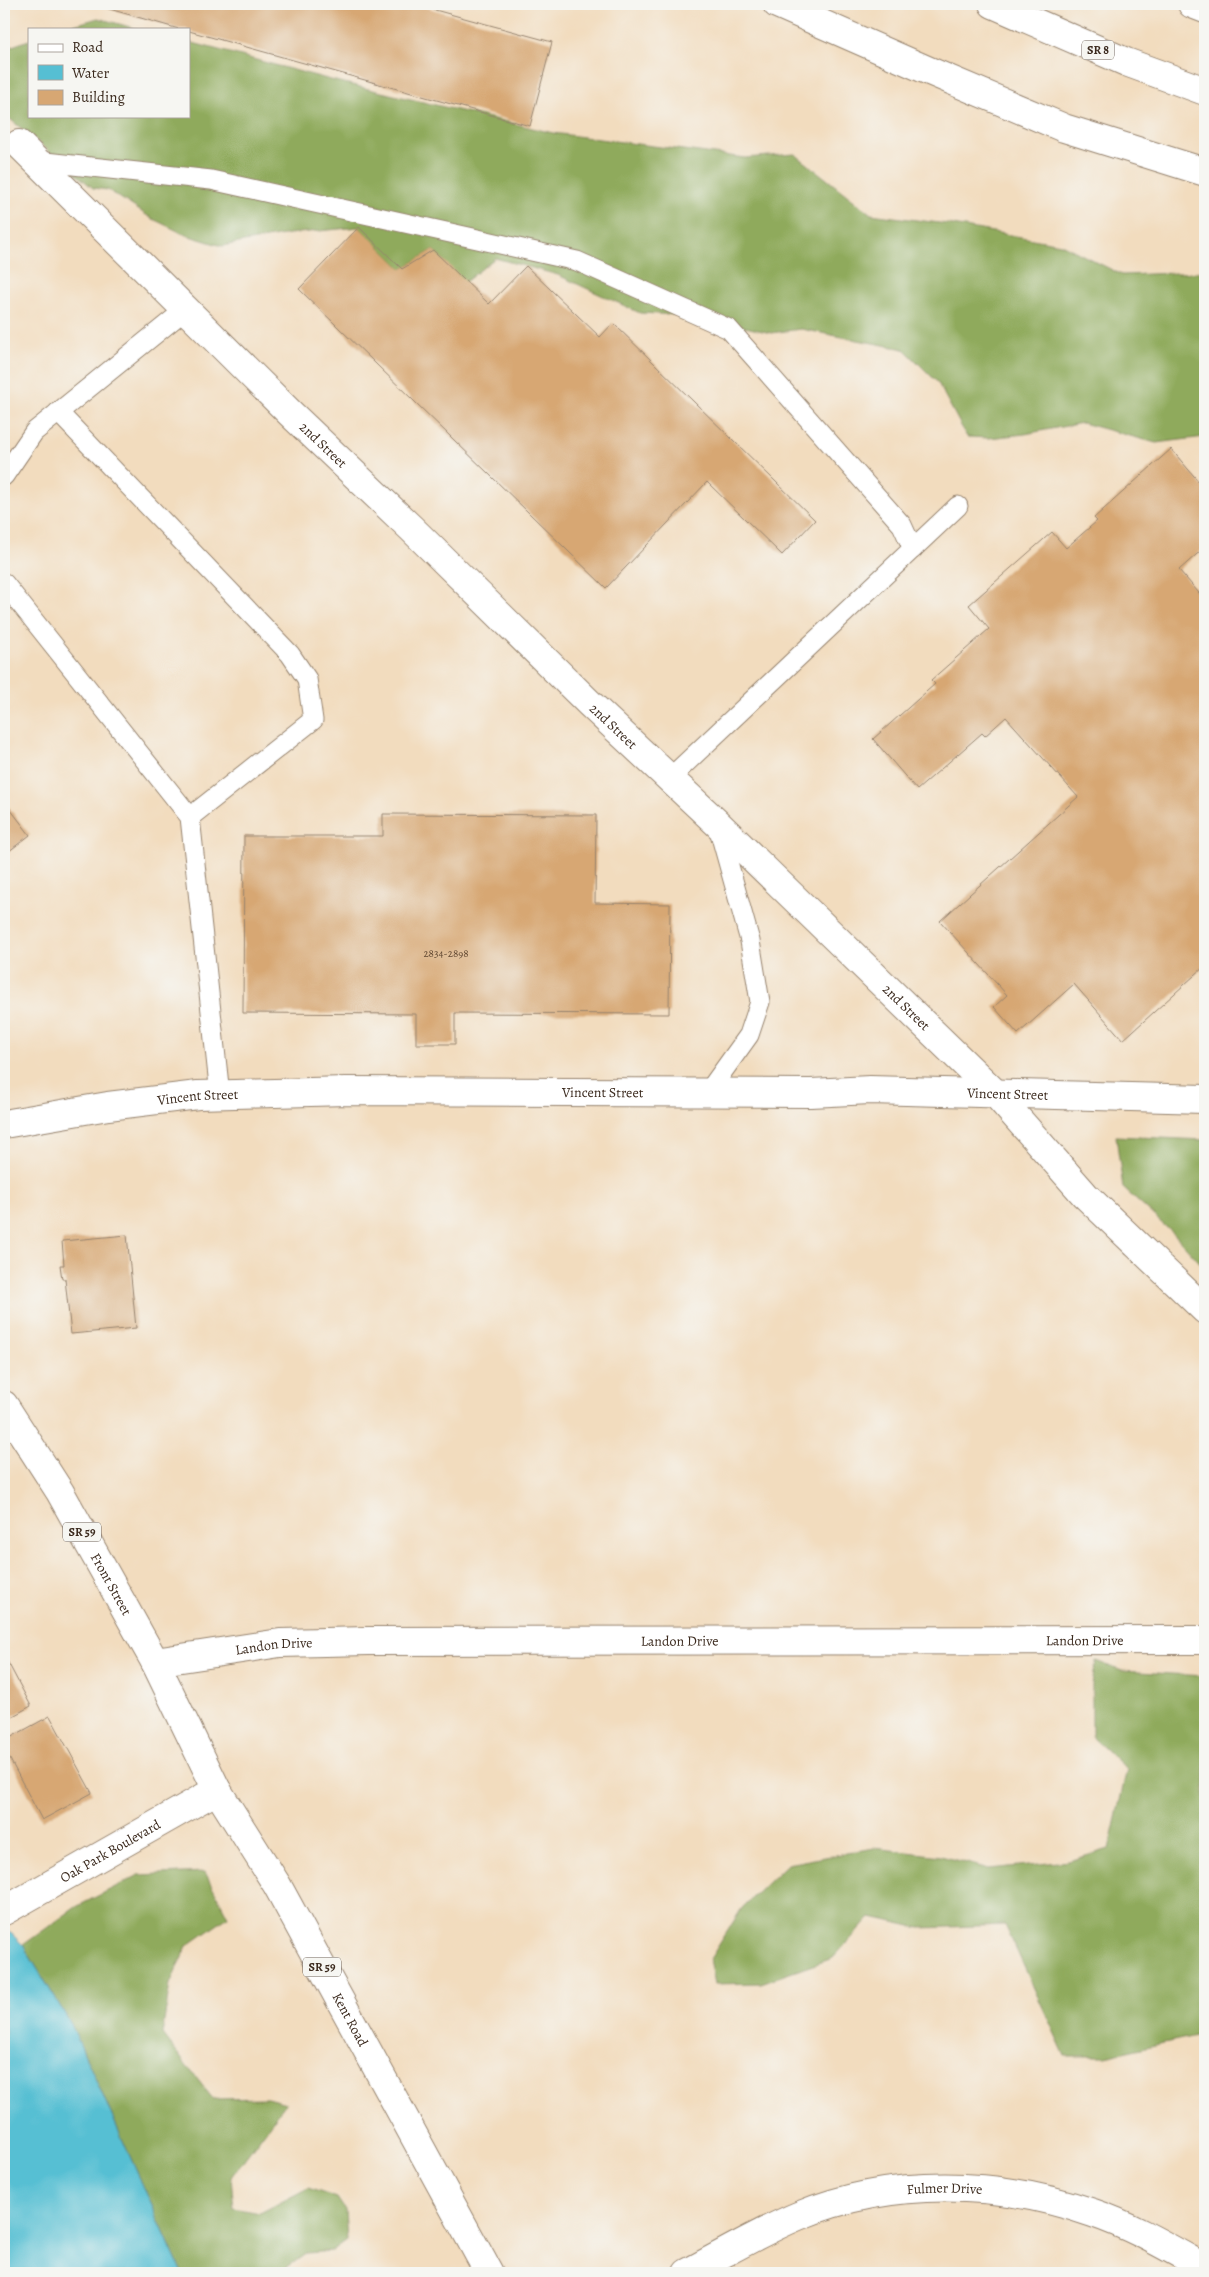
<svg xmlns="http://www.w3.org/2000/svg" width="1209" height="2277" viewBox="0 0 1209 2277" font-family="Alegreya,serif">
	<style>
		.forest { fill: #8faa5c; stroke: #656a3d }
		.water { fill: #56bfd3; stroke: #487478 }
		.building { fill: #d7a773 }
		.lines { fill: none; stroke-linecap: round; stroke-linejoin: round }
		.lane-casing { stroke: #96836e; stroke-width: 21 }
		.street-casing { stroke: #96836e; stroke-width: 30 }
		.primary-casing { stroke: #96836e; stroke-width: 30 }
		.highway-casing { stroke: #96836e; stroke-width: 30 }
		.lane { stroke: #fff; stroke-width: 19 }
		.street { stroke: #fff; stroke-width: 28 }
		.primary { stroke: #fff; stroke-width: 28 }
		.highway { stroke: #fff; stroke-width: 28 }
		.labels { text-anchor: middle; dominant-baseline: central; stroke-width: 4; stroke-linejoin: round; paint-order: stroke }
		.number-label { font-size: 11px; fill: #624933 }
		.shield { fill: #f6f6f2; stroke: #73675e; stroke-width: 1 }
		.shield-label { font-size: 12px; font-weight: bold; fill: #3b2a1e }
		.street-label { font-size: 14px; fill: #3b2a1e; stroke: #f6f6f2 }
	</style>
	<rect width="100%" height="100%" fill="#f6f6f2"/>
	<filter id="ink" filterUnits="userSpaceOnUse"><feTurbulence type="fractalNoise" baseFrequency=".02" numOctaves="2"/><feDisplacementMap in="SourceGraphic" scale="10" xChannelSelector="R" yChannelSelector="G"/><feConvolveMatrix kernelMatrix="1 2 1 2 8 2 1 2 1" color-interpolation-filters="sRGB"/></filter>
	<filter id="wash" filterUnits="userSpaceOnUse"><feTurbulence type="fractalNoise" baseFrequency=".0096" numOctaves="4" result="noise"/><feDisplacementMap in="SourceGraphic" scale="20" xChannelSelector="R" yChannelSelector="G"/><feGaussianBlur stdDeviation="1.12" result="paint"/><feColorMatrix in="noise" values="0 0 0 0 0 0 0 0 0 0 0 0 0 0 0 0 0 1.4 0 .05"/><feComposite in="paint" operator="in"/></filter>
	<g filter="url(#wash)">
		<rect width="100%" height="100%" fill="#f2dcbe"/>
		<g class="forest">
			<path d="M98,18L137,29H60Z"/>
			<path d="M29,40V116H189V42L331,80L553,133L745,158L795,154L871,214L947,224L1061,244L1122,275L1205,272V437L1156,443L1082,423L1025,434L989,438L967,437L938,383L904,349L801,329L771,333L698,316L640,313L558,275L495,258L465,282L433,250L402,269L359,227L289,234L222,246L186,235L151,218L108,190L93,188L4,114V49Z"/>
			<path d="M1116,1136L1205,1140V1268L1176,1236L1123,1188Z"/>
			<path d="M1096,1661L1122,1671L1205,1676V2034L1105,2056H1065L1005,1925L920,1928L871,1917L833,1958L761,1983L715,1984L710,1959L742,1908L787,1864L874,1848L941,1856L989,1869L1069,1861L1109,1849L1127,1769L1092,1737V1685Z"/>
			<path d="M205,1872L228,1917L187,1946L170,1984L162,2034L213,2099L267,2098L286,2103L231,2177L234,2208L260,2213L308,2188L337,2198L345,2210L347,2240L332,2251L307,2253L279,2273H182L71,2024L23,1945L76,1907L139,1875Z"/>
		</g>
		<path class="water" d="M4,1926L23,1945L71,2024L182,2273H4Z"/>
		<g id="blocks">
			<g class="building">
				<path d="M92,4H413L552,42L530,126L189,31V29H179Z"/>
				<path d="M359,227L402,269L433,250L489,304L526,266L600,337L613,323L815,520L782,555L707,482L606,588L299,289Z"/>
				<path d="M1171,449L1205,489V547L1179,570L1205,600L1201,605L1205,611V966L1123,1040L1074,984L1018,1034L994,1007L1007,995L940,921L1078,797L1006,717L985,736L982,733L917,790L873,739L935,684L931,680L989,629L969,605L1052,532L1066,548L1097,521L1094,518Z"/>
				<path d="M4,801L30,835L4,855Z"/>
				<path d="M383,814L596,815L595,903L670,904L669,1014L455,1013V1044H416V1014L243,1013L244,836H383Z"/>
				<path d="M127,1235L136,1328L71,1334L65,1279H62L60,1265H64L62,1241Z"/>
				<path d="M4,1655L31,1706L4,1721Z"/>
				<path d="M50,1716L92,1793L42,1820L4,1748V1741Z"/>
			</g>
		</g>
	</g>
	<g filter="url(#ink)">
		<use href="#blocks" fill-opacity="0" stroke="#96836e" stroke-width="1"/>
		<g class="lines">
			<defs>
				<g id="lane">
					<path d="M36,161L211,180L577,261L729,329L902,525L913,549"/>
					<path d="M58,412L290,654L307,679L313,720L190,817"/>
					<path d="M4,476L34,432L186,309"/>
					<path d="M4,583L190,817L220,1095"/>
					<path d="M670,778L958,506"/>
					<path d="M708,1092L749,1035L760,1002L750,941L718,826"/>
				</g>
				<g id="street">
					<path id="s1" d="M19,144L291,414L412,529L589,703L717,823L996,1094L1085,1195L1205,1310"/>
					<path id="s2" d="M4,1124L108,1106L198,1095L346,1091L811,1093L870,1090L1205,1099"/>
					<path id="s3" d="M155,1662L280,1643L369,1641L1205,1640"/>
					<path id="s4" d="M4,1911L217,1790"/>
					<path id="s5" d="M687,2273C723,2254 760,2232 798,2216C891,2177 999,2180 1093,2213C1132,2226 1169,2248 1205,2268"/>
				</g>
				<g id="primary">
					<path id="s6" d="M4,1405L60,1492L155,1662L217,1790L277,1885L489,2273"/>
				</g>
				<g id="highway">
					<path d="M777,4L927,70L1064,128L1205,172"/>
					<path d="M993,4L1126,62L1205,91"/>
					<path d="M1192,4L1205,9"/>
				</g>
			</defs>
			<use href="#lane" class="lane-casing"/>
			<use href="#street" class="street-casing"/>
			<use href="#primary" class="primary-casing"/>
			<use href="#highway" class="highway-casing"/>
			<use href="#lane" class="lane"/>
			<use href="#street" class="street"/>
			<use href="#primary" class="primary"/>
			<use href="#highway" class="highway"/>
		</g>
	</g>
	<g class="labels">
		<g class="number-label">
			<text x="446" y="953">2834-2898</text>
		</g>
		<g class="shield">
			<rect x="1082" y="40.5" width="32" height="19" rx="4"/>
			<rect x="63" y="1522.5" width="38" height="19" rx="4"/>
			<rect x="303" y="1957.5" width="38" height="19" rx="4"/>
		</g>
		<g class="shield-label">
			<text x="1098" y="50">SR 8</text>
			<text x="82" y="1532">SR 59</text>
			<text x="322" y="1967">SR 59</text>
		</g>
		<g class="street-label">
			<text stroke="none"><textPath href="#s1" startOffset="428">2nd Street</textPath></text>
			<text stroke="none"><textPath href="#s1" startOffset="832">2nd Street</textPath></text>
			<text stroke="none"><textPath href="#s1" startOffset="1238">2nd Street</textPath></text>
			<text stroke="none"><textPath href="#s2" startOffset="601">Vincent Street</textPath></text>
			<text stroke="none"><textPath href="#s2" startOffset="1006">Vincent Street</textPath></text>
			<text stroke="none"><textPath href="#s2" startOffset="196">Vincent Street</textPath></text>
			<text stroke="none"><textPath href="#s6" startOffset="209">Front Street</textPath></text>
			<text stroke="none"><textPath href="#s3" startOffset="931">Landon Drive</textPath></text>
			<text stroke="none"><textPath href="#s3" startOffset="526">Landon Drive</textPath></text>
			<text stroke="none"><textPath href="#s3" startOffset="120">Landon Drive</textPath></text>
			<text stroke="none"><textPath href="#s4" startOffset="122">Oak Park Boulevard</textPath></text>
			<text stroke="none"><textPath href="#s6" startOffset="706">Kent Road</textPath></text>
			<text stroke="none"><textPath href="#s5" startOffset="275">Fulmer Drive</textPath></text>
		</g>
	</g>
	<rect width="1209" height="2277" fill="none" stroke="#f6f6f2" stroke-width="20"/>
	<rect x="28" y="28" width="162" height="90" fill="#f6f6f2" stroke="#aba49d"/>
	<rect x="38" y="44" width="25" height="8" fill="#ffffff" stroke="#aba49d"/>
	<text x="72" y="52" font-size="15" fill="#3b2a1e">Road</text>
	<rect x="38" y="65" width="25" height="15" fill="#56bfd3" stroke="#aba49d"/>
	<text x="72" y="78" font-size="15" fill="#3b2a1e">Water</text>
	<rect x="38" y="90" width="25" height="15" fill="#d7a773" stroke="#aba49d"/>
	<text x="72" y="102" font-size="15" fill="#3b2a1e">Building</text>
</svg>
